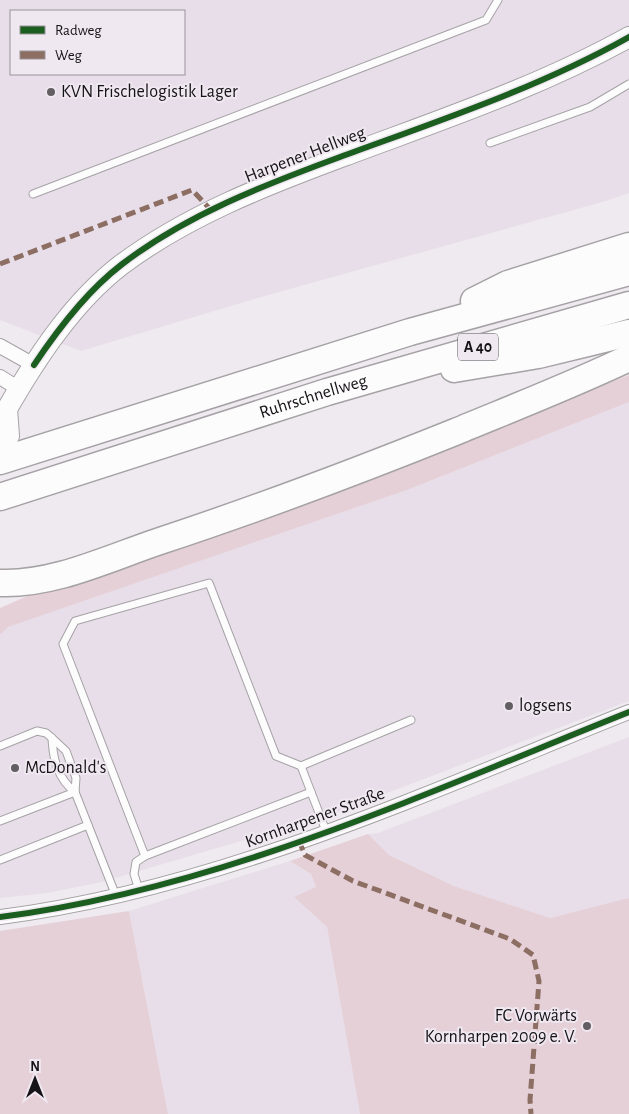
<svg xmlns="http://www.w3.org/2000/svg" width="629" height="1114" viewBox="0 0 629 1114" font-family="'Alegreya Sans',sans-serif">
	<style>
		.built { fill: #e8dee9; fill-rule: evenodd }
		.green { fill: #e5d0d7 }
		.lines { fill: none; stroke-linecap: round; stroke-linejoin: round }
		.service-casing { stroke: #a5a2a5; stroke-width: 9 }
		.minor-casing { stroke: #a5a2a5; stroke-width: 16 }
		.secondary-casing { stroke: #a5a2a5; stroke-width: 22 }
		.motorway-casing { stroke: #a5a2a5; stroke-width: 29 }
		.service { stroke: #fdfcfd; stroke-width: 7 }
		.minor { stroke: #fdfcfd; stroke-width: 14 }
		.secondary { stroke: #fdfcfd; stroke-width: 20 }
		.motorway { stroke: #fdfcfd; stroke-width: 26 }
		.quiet { stroke: #8d6e63; stroke-width: 5; stroke-dasharray: 10 5; stroke-linecap: butt }
		.cycleway-casing { stroke: #f0e8f1; stroke-width: 9 }
		.cycleway { stroke: #1b5e20; stroke-width: 6 }
		.poi-dot { fill: #625e62; stroke: #f0e8f1; stroke-width: 2 }
		.labels { text-anchor: middle; dominant-baseline: central; stroke-width: 4; stroke-linejoin: round; paint-order: stroke }
		.shield { fill: #f0e8f1; stroke: #575358; stroke-width: 1 }
		.shield-label { font-size: 16px; font-weight: bold; fill: #161316 }
		.poi-label { font-size: 18px; fill: #161316; stroke: #f0e8f1; text-anchor: start }
		.street-label { font-size: 18px; fill: #161316; stroke: #f0e8f1 }
	</style>
	<rect width="100%" height="100%" fill="#efeaef"/>
	<g class="built">
		<path d="M0,0H629V193L606,201L268,295L81,351L0,320ZM11,11H184V74H11Z"/>
		<path d="M629,402V701L332,814L102,882L47,893L0,898V635L7,627L407,490Z"/>
		<path d="M629,737V898L621,901L550,918L454,886L389,855L368,834L378,833Z"/>
		<path d="M290,861L311,874L316,888L294,897L327,927L360,1114H168L129,911Z"/>
	</g>
	<g class="green">
		<path d="M629,375V402L407,490L8,627L0,635V608L64,580L379,473Z"/>
		<path d="M368,834L389,855L454,886L550,918L629,898V1114H360L327,927L294,897L316,887L311,874L290,861Z"/>
		<path d="M129,911L168,1114H0V931Z"/>
	</g>
	<g class="lines">
		<defs>
			<g id="service">
				<path d="M490,143L590,107L629,84"/>
				<path d="M33,194L486,20L498,0"/>
				<path d="M52,738C53,760 58,779 75,792"/>
				<path d="M0,746L37,731L46,733L52,738L66,751L76,778L75,792L88,825L0,860"/>
				<path d="M301,766L411,720"/>
				<path d="M0,821L75,792"/>
				<path d="M88,825L116,896"/>
				<path d="M145,856L311,792"/>
				<path d="M139,890L134,874L136,862L145,856L63,644L75,621L209,583L276,756L301,766L326,831"/>
			</g>
			<g id="minor">
				<path d="M0,346L34,365"/>
				<path d="M0,377L19,389"/>
				<path d="M0,917C219,889 426,793 629,712"/>
			</g>
			<g id="secondary">
				<path d="M0,414L7,409C37,357 73,302 121,265C188,215 266,185 344,156C440,120 539,87 629,37"/>
				<path d="M0,458L9,436L7,409"/>
			</g>
			<g id="motorway">
				<path d="M474,301L508,284L629,246"/>
				<path d="M454,369L538,355L629,333"/>
				<path d="M0,461L410,332L629,272"/>
				<path id="s1" d="M0,497L327,392L629,305"/>
				<path d="M0,583C54,585 109,558 160,541C260,508 358,471 455,432C513,408 572,385 629,358"/>
			</g>
		</defs>
		<use href="#service" class="service-casing"/>
		<use href="#minor" class="minor-casing"/>
		<use href="#secondary" class="secondary-casing"/>
		<use href="#motorway" class="motorway-casing"/>
		<use href="#service" class="service"/>
		<use href="#minor" class="minor"/>
		<use href="#secondary" class="secondary"/>
		<use href="#motorway" class="motorway"/>
		<g class="quiet">
			<path d="M0,264L192,190L211,210"/>
			<path d="M299,841L305,855L353,881L510,939L533,955L539,981L530,1100L531,1114"/>
		</g>
		<defs>
			<g id="cycleway">
				<path d="M34,365C58,329 86,292 121,265C186,215 264,185 340,157C438,121 538,88 629,37"/>
				<path d="M0,917C219,889 426,793 629,712"/>
			</g>
		</defs>
		<use href="#cycleway" class="cycleway-casing"/>
		<use href="#cycleway" class="cycleway"/>
	</g>
	<g class="poi-dot">
		<circle cx="51" cy="92" r="5"/>
		<circle cx="509" cy="706" r="5"/>
		<circle cx="15" cy="768" r="5"/>
		<circle cx="587" cy="1026" r="5"/>
	</g>
	<g class="labels">
		<rect class="shield" x="458" y="333.5" width="40" height="27" rx="4"/>
		<g class="shield-label">
			<text x="478" y="347">A 40</text>
		</g>
		<g class="poi-label">
			<text x="61" y="92">KVN Frischelogistik Lager</text>
			<text x="519" y="706">logsens</text>
			<text x="25" y="768">McDonald's</text>
			<text x="577" y="1016" text-anchor="end">FC Vorwärts<tspan x="577" dy="21">Kornharpen 2009 e. V.</tspan></text>
		</g>
		<g class="street-label">
			<text transform="translate(305 155) rotate(-21)">Harpener Hellweg</text>
			<text stroke="none"><textPath href="#s1" startOffset="329">Ruhrschnellweg</textPath></text>
			<text transform="translate(315 818) rotate(-20)">Kornharpener Straße</text>
		</g>
	</g>
	<rect x="10" y="10" width="175" height="65" fill="#f0e8f1" stroke="#999399"/>
	<rect x="20" y="26" width="25" height="8" fill="#1b5e20" stroke="#999399"/>
	<text x="55" y="35" font-size="15" fill="#161316">Radweg</text>
	<rect x="20" y="51" width="25" height="8" fill="#8d6e63" stroke="#999399"/>
	<text x="55" y="60" font-size="15" fill="#161316">Weg</text>
	<g transform="translate(35 1079)" stroke="#f0e8f1" stroke-width="4" paint-order="stroke">
	<path d="M0-4L9 19L0 12L-9 19Z" fill="#161316"/>
	<text y="-8" font-size="14" font-weight="bold" text-anchor="middle" fill="#161316">N</text>
	</g>
</svg>
